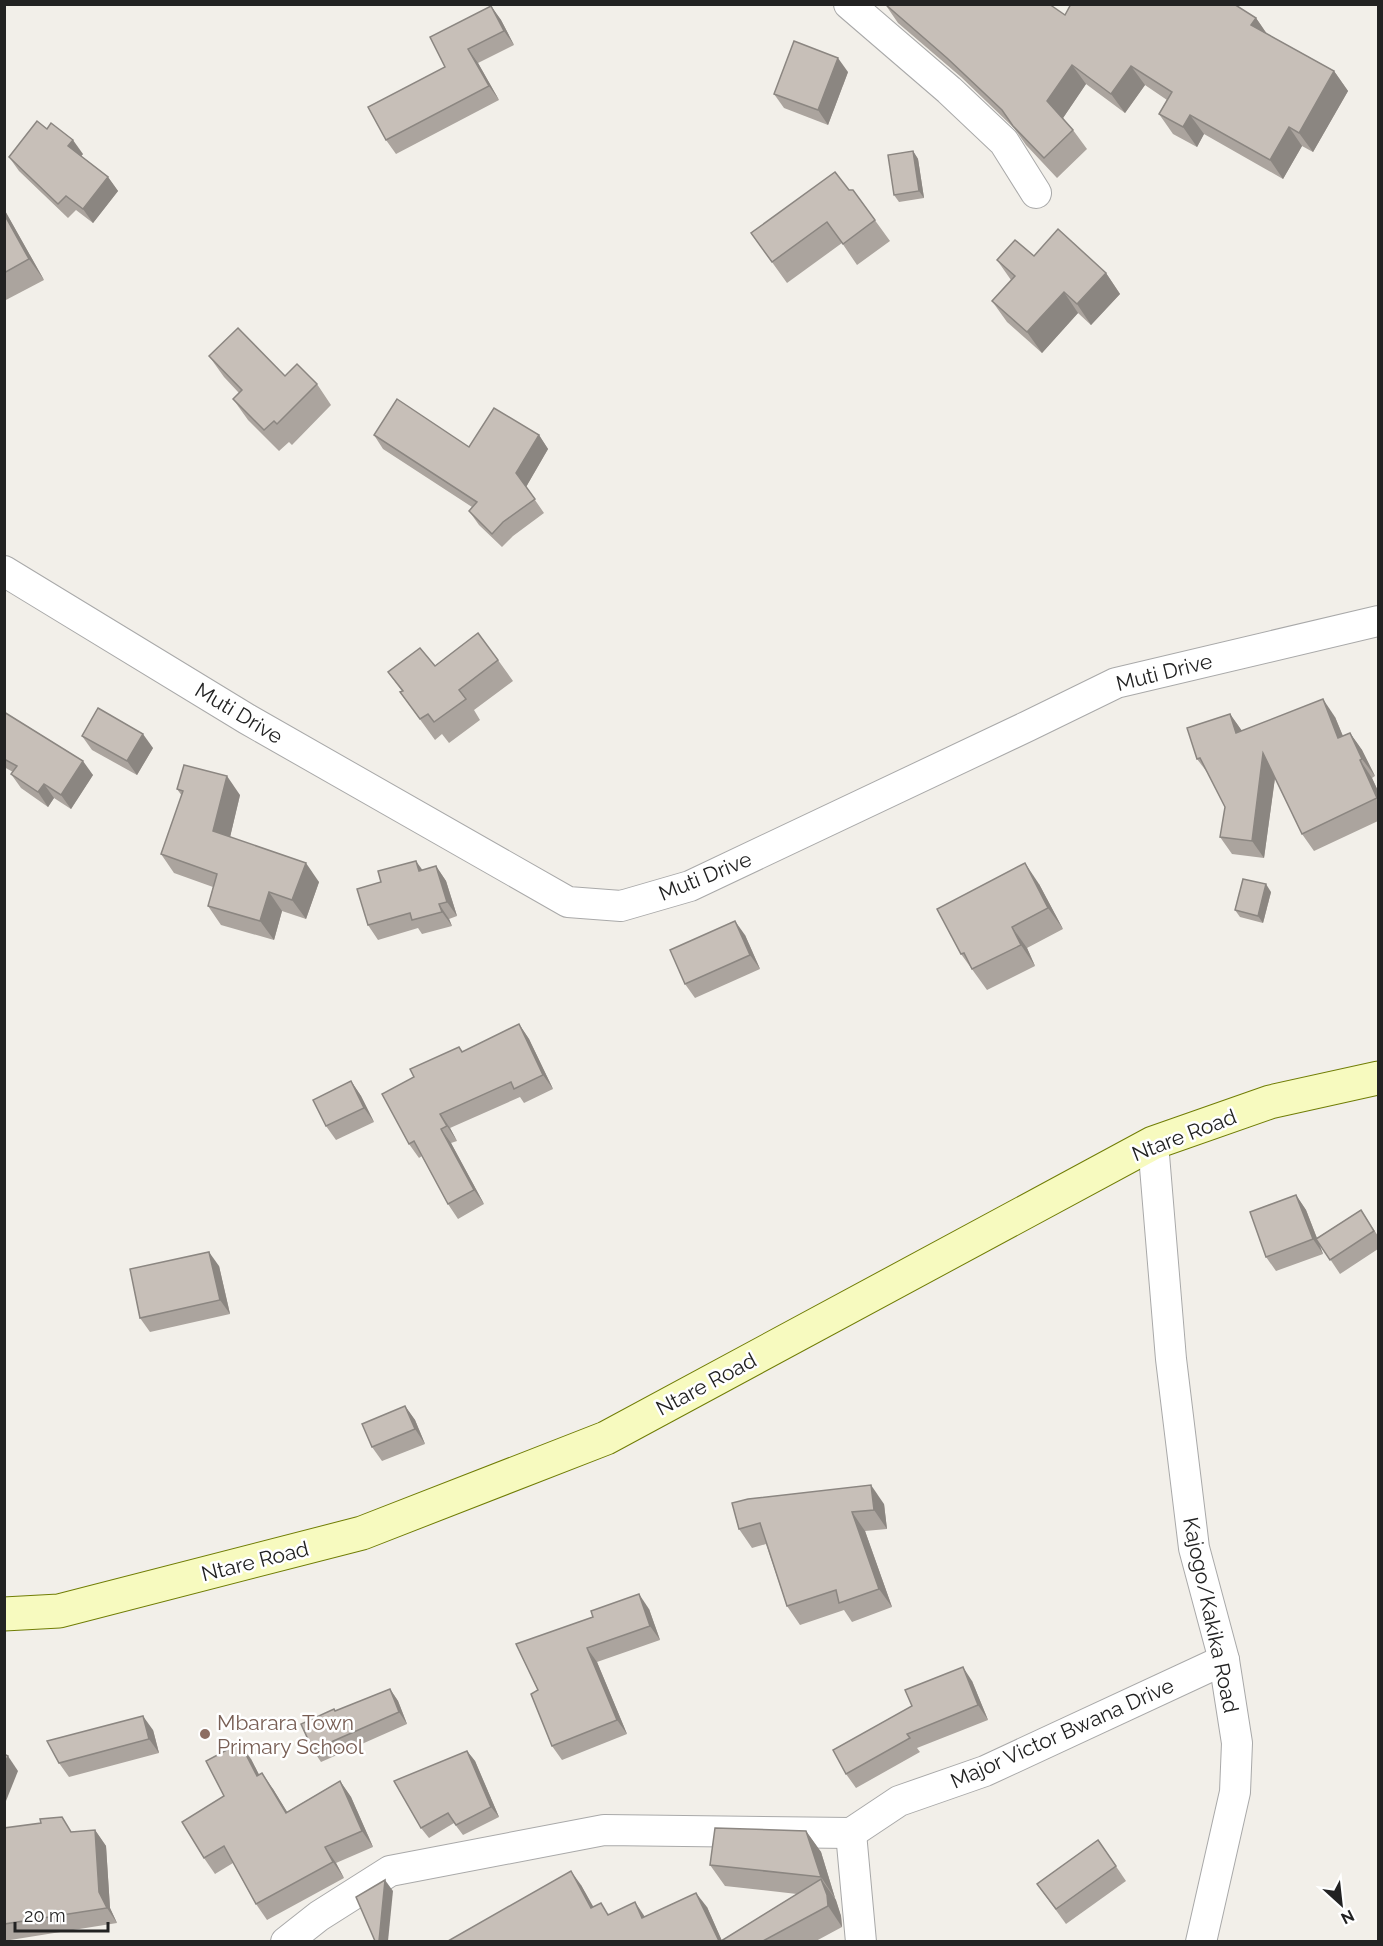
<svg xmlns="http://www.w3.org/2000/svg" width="1383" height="1946" viewBox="0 0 1383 1946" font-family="Raleway,sans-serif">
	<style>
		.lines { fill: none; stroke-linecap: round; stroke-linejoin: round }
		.street-casing { stroke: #a9a9a9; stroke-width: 32 }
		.secondary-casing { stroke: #707d05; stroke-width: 35 }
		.street { stroke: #fff; stroke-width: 30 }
		.secondary { stroke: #f7fabf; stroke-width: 33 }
		.wall { fill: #aba49e }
		.shaded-wall { fill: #8b8681 }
		.building { fill: #c7bfb8; stroke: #8b8681; stroke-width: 1.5 }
		.education-dot { fill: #8d6e63; stroke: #fff; stroke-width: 2 }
		.labels { text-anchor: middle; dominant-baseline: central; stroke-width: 5; stroke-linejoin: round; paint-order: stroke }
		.street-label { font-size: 21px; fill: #222; stroke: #fff }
		.education-label { font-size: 21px; fill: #785e54; stroke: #fff; text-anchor: start }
	</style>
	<rect width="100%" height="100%" fill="#f2efe9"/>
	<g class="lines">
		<defs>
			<g id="street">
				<path d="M849,4L949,90L1004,142L1036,193"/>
				<path d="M4,571L247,719L568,902L621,906L690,886L1028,726L1116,683L1378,621"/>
				<path d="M1153,1143L1171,1359L1194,1548L1224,1660L1237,1743L1235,1792L1201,1942"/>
				<path d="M851,1833L861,1942"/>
				<path d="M286,1942L319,1916L390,1871L604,1830L851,1833L899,1801L985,1771L1224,1660"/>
			</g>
			<path id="secondary" d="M4,1614L59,1611L362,1533L606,1438L1153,1143L1270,1102L1378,1078"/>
		</defs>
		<use href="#street" class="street-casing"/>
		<use href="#secondary" class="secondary-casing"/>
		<use href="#street" class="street"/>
		<use href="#secondary" class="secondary"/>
	</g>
	<g class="wall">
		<path d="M885,4L1065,15L1256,18L1267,34L1334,71L1348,91L1313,152L1302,146L1283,179L1204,134L1197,147L1173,134L1159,114L1167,100L1145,85L1125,113L1086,84L1063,118L1073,130L1087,149L1057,178L1026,145L1014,128L961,77L898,23Z"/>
		<path d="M491,6L501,20L514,45L478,63L499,100L396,154L386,140L445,67Z"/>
		<path d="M848,72L828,125L784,108L774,94Z"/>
		<path d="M913,151L918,159L924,198L899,202L894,195Z"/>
		<path d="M83,154L81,156L108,177L118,191L93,223L76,210L68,218L19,171L9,157Z"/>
		<path d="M849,190H853L890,241L857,265L842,243L787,283L751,233Z"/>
		<path d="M4,209L44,280L4,301Z"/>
		<path d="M1034,256L1106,273L1120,294L1091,325L1078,313L1042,353L1007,322L992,301L1011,280L997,260Z"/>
		<path d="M209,356L317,384L331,405L292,445L289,442L279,451L248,420L233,399L239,393L224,377Z"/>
		<path d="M374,435L469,447L539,435L548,449L526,487L544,513L513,536L502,547L479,525L469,511L472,507L383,449Z"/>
		<path d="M498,660L513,681L474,710L480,720L449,743L442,734L435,740L400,692L402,691L388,672L435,666Z"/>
		<path d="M4,712L93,775L71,809L54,798L48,807L21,788L11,774L13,772L4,767Z"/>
		<path d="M1230,714L1242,731L1335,717L1343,736L1350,733L1362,750L1375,776L1372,778L1378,791V821L1314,851L1302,834L1275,777L1264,858L1232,854L1220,837L1225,807L1210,776L1197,759Z"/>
		<path d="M82,736L153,748L137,775L92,750Z"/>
		<path d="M177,789L240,795L230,837L319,882L306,919L282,911L274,940L221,925L208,906L213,887L174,873L161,854L182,796Z"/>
		<path d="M436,866L446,881L457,916L449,919L452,926L422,934L418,928L378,940L368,925L423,870Z"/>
		<path d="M1039,884L1063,929L1027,948L1035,966L987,990L961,954Z"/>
		<path d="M1271,892L1263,923L1240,917L1235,910Z"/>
		<path d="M745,935L760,969L695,998L685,984Z"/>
		<path d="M519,1024L529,1039L553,1089L524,1103L520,1097L450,1128L457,1141L451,1143L484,1204L458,1219L448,1204L422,1156L419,1158L409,1144L414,1077L459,1047L463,1052Z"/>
		<path d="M351,1081L361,1096L374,1122L336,1140L326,1126Z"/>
		<path d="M1296,1195L1306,1210L1317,1238L1361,1210L1378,1236V1249L1340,1274L1318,1241L1323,1254L1276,1271L1266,1257Z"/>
		<path d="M219,1266L230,1314L150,1332L140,1318Z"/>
		<path d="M405,1406L415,1420L425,1444L382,1461L372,1447Z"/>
		<path d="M732,1503L884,1504L887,1529L865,1531L892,1607L852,1622L844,1610L800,1625L787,1606L766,1544L752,1548L739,1529Z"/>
		<path d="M649,1609L660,1640L597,1662L627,1734L562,1760L552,1746L538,1690L516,1644Z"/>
		<path d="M972,1681L988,1720L917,1748L920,1752L856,1788L846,1774Z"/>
		<path d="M390,1689L398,1701L407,1724L321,1762L313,1750L335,1711Z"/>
		<path d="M153,1730L159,1753L69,1777L59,1763Z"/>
		<path d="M467,1751L475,1761L499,1817L463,1835L454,1823L429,1838L421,1828Z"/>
		<path d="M251,1759L259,1775L273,1789L287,1812L340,1781L351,1797L373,1847L336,1863L344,1878L267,1920L256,1904L233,1863L215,1874L204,1858L224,1796Z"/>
		<path d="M4,1828L72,1832L95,1830L106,1846L110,1908L117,1923L4,1941Z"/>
		<path d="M806,1831L821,1852L835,1898L841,1916L842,1927L816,1941H448L581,1885L593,1907L609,1914L645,1916L707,1907L722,1941L797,1894L725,1886L710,1865Z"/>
		<path d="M1098,1840L1126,1881L1066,1924L1037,1884Z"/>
	</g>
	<g class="shaded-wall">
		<path d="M491,6L501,20L514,45L504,31Z"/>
		<path d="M1256,18L1269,37L1251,25Z"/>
		<path d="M468,49L478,63L499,100L489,86Z"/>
		<path d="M838,58L848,72L828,125L818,110Z"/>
		<path d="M1072,65L1086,84L1061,121L1047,101Z"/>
		<path d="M1131,66L1145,85L1125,113L1111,94Z"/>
		<path d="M1334,71L1348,91L1313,152L1299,133Z"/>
		<path d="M1190,115L1204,134L1197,147L1183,127Z"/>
		<path d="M1289,127L1302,146L1283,179L1270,160Z"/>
		<path d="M73,140L83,154L78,160L68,146Z"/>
		<path d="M913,151L918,159L924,198L919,191Z"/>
		<path d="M108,177L118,191L93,223L83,209Z"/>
		<path d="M4,209L44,280L29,259L4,214Z"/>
		<path d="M1106,273L1120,294L1091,325L1077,304Z"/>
		<path d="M1064,292L1078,313L1042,353L1027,332Z"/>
		<path d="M539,435L548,449L526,487L516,473Z"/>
		<path d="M1323,699L1335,717L1351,756L1338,738Z"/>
		<path d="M1230,714L1242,731L1236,733Z"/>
		<path d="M1350,733L1362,750L1375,776L1362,759Z"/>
		<path d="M143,734L153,748L137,775L127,761Z"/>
		<path d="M1263,753L1276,771L1264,858L1252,841Z"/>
		<path d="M1360,760L1372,778L1378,791V799Z"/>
		<path d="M83,761L93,775L71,809L61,795Z"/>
		<path d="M227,776L240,795L227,850L213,831Z"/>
		<path d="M44,784L54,798L48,807L38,792Z"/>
		<path d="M416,861L426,875L419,871Z"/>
		<path d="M306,863L319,882L306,919L292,900Z"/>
		<path d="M1025,863L1039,884L1063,929L1048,908Z"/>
		<path d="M436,866L446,881L457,916L447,902Z"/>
		<path d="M1266,884L1271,892L1263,923L1258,916Z"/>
		<path d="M269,892L282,911L274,940L260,921Z"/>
		<path d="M439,904L449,919L452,926L442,912Z"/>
		<path d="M735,921L745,935L760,969L750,955Z"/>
		<path d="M1012,927L1027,948L1035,966L1021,945Z"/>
		<path d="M519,1024L529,1039L553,1089L543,1075Z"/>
		<path d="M351,1081L361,1096L374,1122L364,1108Z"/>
		<path d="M440,1114L450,1128L457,1141L447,1126Z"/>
		<path d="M441,1129L451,1143L484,1204L474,1190Z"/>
		<path d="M1296,1195L1306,1210L1323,1254L1313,1239Z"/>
		<path d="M209,1252L219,1266L230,1314L220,1300Z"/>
		<path d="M405,1406L415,1420L425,1444L415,1429Z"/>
		<path d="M871,1485L884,1504L887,1529L874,1510Z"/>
		<path d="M852,1512L865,1531L892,1607L879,1589Z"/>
		<path d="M639,1594L649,1609L660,1640L650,1626Z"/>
		<path d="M587,1648L597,1662L627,1734L617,1720Z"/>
		<path d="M963,1667L972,1681L988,1720L978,1705Z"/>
		<path d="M390,1689L398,1701L407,1724L399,1712Z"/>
		<path d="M143,1716L153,1730L159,1753L149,1739Z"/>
		<path d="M240,1743L251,1759L268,1792L257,1776Z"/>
		<path d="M467,1751L475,1761L499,1817L491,1807Z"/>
		<path d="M8,1756L18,1771L4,1806V1764Z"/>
		<path d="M262,1773L273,1789L297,1828L286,1813Z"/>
		<path d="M340,1781L351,1797L373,1847L362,1831Z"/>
		<path d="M95,1830L106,1846L110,1908L117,1923L107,1908L99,1892Z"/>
		<path d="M806,1831L821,1852L835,1898L821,1877Z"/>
		<path d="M325,1847L336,1863L344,1878L333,1862Z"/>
		<path d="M571,1871L581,1885L602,1922L591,1908Z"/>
		<path d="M821,1879L836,1900L841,1916L842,1927L828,1906Z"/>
		<path d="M385,1880L393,1891L388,1941H379Z"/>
		<path d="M696,1893L707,1907L722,1941H719Z"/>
		<path d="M635,1902L645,1917L642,1918Z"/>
	</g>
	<g class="building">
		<path d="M885,4H1049L1065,15L1071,4H1234L1256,18L1251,25L1334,71L1299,133L1289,127L1270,160L1190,115L1183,127L1159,114L1172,92L1131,66L1111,94L1072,65L1047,101L1073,130L1044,158L1013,126L1002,110L947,58Z"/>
		<path d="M491,6L504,31L468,49L489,86L386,140L368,107L445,67L430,37Z"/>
		<path d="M794,41L838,58L818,110L774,94Z"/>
		<path d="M37,121L47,129L51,123L73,140L68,146L108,177L83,209L66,196L58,204L9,157Z"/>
		<path d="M913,151L919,191L894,195L888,155Z"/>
		<path d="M835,172L849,190H853L875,220L843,244L827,222L772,262L751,233Z"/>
		<path d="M4,214L29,259L4,273Z"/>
		<path d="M1058,229L1106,273L1077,304L1064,292L1027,332L992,301L1015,276L997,260L1015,240L1034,256Z"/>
		<path d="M238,328L285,376L297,364L317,384L277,424L274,421L264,430L233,399L242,390L209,356Z"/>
		<path d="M397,399L469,447L494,408L539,435L516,473L535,499L503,522L492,534L469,511L477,502L374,435Z"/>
		<path d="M478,633L498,660L459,690L466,699L434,722L428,714L420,719L400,692L403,691L388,672L420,648L435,666Z"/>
		<path d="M1323,699L1338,738L1350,733L1362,759L1360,760L1377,798L1302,834L1263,753L1252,841L1220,837L1225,807L1200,758L1197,759L1187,728L1230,714L1236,733Z"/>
		<path d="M98,708L143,734L127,761L82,736Z"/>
		<path d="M4,712L83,761L61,795L44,784L38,792L11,774L17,766L4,759Z"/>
		<path d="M184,765L227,776L213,831L306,863L292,900L269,892L260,921L208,906L217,874L161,854L183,791L177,789Z"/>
		<path d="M416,861L419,871L436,866L447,902L439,904L442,912L412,920L410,913L368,925L357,889L381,882L378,871Z"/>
		<path d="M1025,863L1048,908L1012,927L1021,945L972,969L964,953L961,954L937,909Z"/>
		<path d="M1243,879L1266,884L1258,916L1235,910Z"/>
		<path d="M735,921L750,955L685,984L670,950Z"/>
		<path d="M519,1024L543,1075L514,1089L511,1082L440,1114L447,1126L441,1129L474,1190L448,1204L414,1141L409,1144L382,1094L414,1077L410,1069L459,1047L462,1052Z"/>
		<path d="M351,1081L364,1108L326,1126L313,1100Z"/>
		<path d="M1296,1195L1313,1239L1266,1257L1250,1212Z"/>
		<path d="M1361,1210L1374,1231L1330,1260L1316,1239Z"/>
		<path d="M209,1252L220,1300L140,1318L130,1269Z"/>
		<path d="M405,1406L415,1429L372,1447L362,1424Z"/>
		<path d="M871,1485L874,1510L852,1512L879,1589L839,1603L836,1590L787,1606L760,1523L739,1529L732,1503L748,1499Z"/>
		<path d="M639,1594L650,1626L587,1648L617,1720L552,1746L531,1694L538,1690L516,1644L593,1617L591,1611Z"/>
		<path d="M963,1667L978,1705L907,1734L910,1738L846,1774L833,1750L912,1706L905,1690Z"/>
		<path d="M390,1689L399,1712L313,1750L301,1724L334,1709L335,1711Z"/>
		<path d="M143,1716L149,1739L59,1763L47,1741Z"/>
		<path d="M240,1743L257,1776L262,1773L286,1813L340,1781L362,1831L325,1847L333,1862L256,1904L224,1846L204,1858L182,1822L224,1796L206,1761Z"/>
		<path d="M467,1751L491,1807L456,1825L448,1813L421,1828L394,1781Z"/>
		<path d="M4,1754L8,1756L4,1764Z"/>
		<path d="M62,1817L71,1832L95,1830L99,1892L107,1908L4,1924V1828L41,1823L40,1819Z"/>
		<path d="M715,1828L806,1831L821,1877L710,1865Z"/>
		<path d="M1098,1840L1116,1866L1056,1909L1037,1884Z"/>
		<path d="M571,1871L591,1908L601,1903L608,1915L635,1902L642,1918L696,1893L719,1941H448Z"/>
		<path d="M821,1879L827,1895L828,1906L763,1941H721Z"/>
		<path d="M385,1880L379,1941H375L356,1897Z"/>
	</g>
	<circle class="education-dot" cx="205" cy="1734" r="6"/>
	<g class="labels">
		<g class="street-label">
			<text transform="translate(1164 672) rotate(-14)">Muti Drive</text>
			<text transform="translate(239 713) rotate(31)">Muti Drive</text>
			<text transform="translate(705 876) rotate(-22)">Muti Drive</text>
			<text transform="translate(1184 1135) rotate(-21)">Ntare Road</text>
			<text transform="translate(706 1384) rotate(-28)">Ntare Road</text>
			<text transform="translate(255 1561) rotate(-14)">Ntare Road</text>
			<text transform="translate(1211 1615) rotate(78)">Kajogo/Kakika Road</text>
			<text transform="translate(1062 1733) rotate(-24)">Major Victor Bwana Drive</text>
		</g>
		<g class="education-label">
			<text x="217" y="1722">Mbarara Town<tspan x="217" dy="24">Primary School</tspan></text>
		</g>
	</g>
	<rect width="1383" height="1946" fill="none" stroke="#222222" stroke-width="12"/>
	<g transform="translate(1341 1904) rotate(153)" stroke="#ffffff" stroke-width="4.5" paint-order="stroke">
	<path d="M0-4.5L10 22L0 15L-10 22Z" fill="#222222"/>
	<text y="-9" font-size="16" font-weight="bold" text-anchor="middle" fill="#222222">N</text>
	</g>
	<path d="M15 1922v9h93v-9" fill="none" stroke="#222222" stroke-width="3"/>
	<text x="24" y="1922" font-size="18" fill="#222222" stroke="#ffffff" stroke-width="4.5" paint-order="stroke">20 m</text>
</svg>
